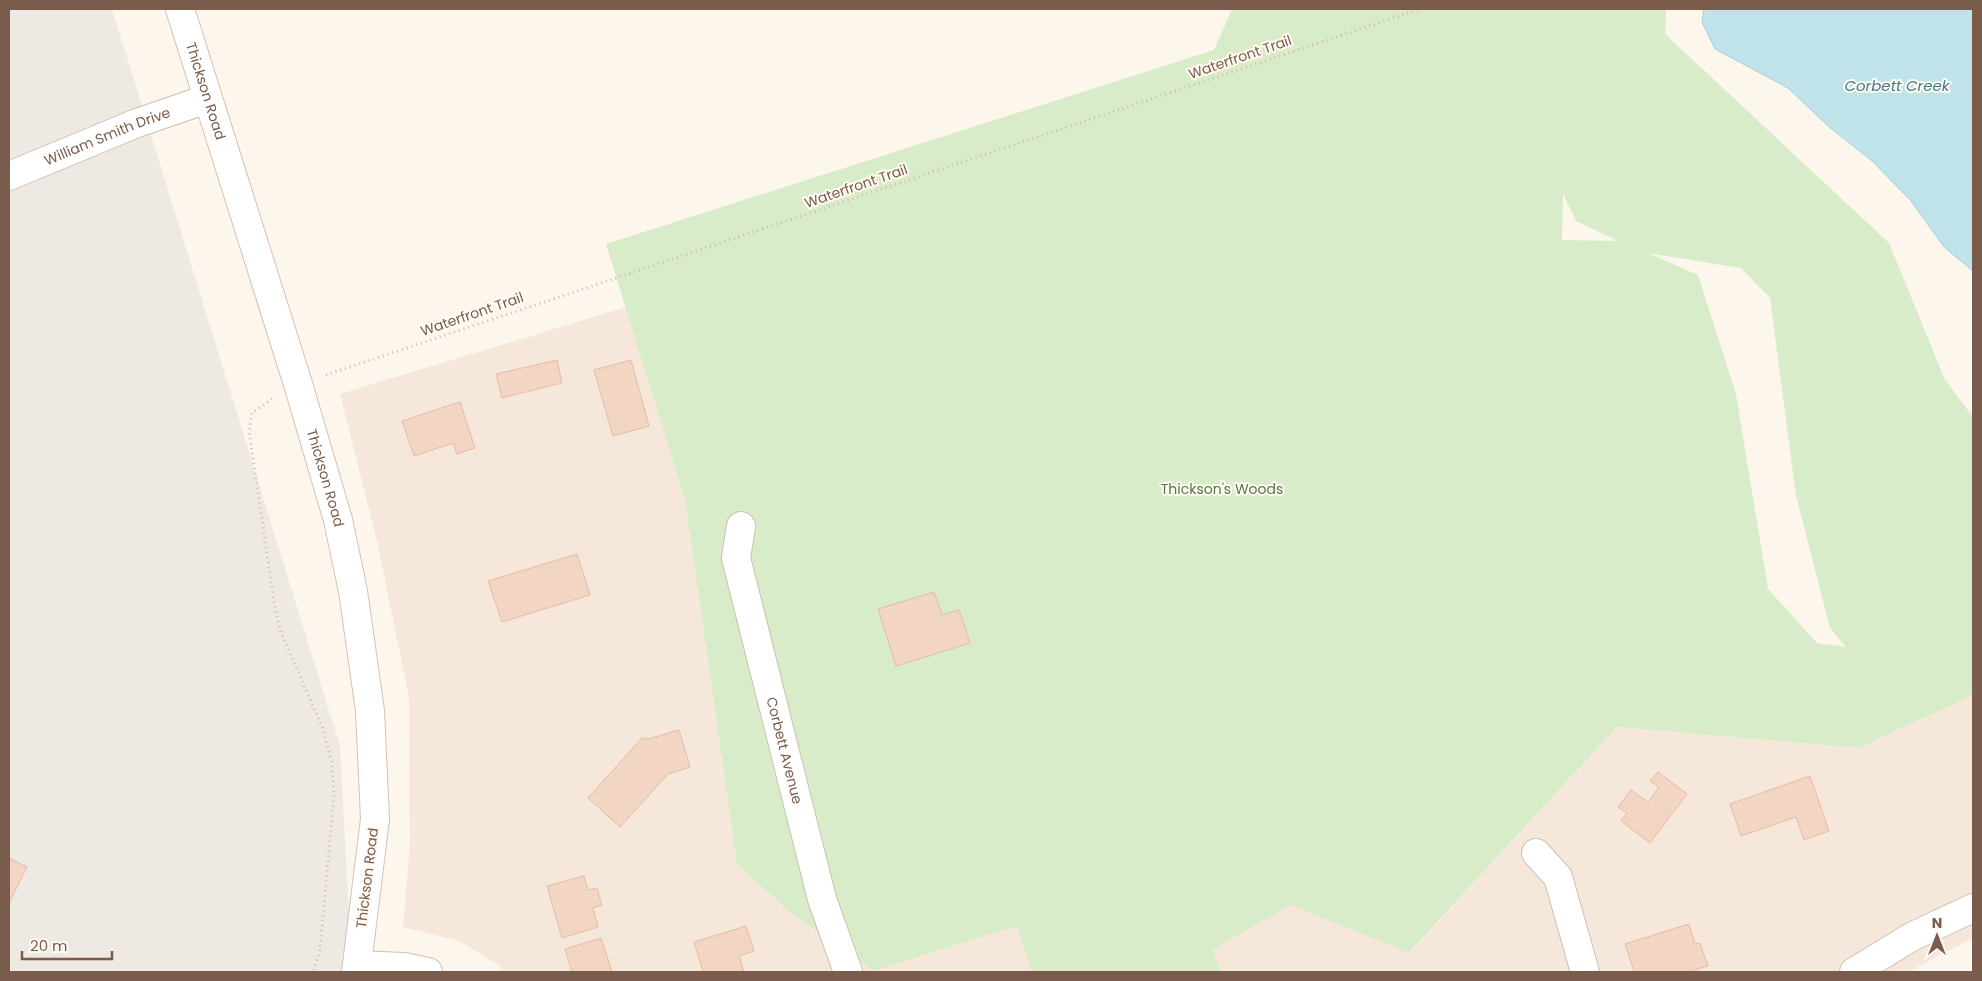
<svg xmlns="http://www.w3.org/2000/svg" width="1982" height="981" viewBox="0 0 1982 981" font-family="Poppins,sans-serif">
	<style>
		.residential { fill: #f5e8da }
		.industrial { fill: #efe9e4 }
		.green { fill: #d8ecc9; fill-rule: evenodd }
		.water { fill: #bfe3e8; stroke: #a5d3da }
		.building { fill: #f3d5c3; stroke: #e6bba3 }
		.lines { fill: none; stroke-linecap: round; stroke-linejoin: round }
		.minor-casing { stroke: #d1beb0; stroke-width: 30 }
		.secondary-casing { stroke: #d6c0b0; stroke-width: 30 }
		.path { stroke: #d9b8a5; stroke-width: 3; stroke-dasharray: 1 4; stroke-linecap: butt }
		.minor { stroke: #fff; stroke-width: 28 }
		.secondary { stroke: #fff; stroke-width: 28 }
		.labels { text-anchor: middle; dominant-baseline: central; stroke-width: 4; stroke-linejoin: round; paint-order: stroke }
		.street-label { font-size: 14px; fill: #7a5c4d; stroke: #fffaf3 }
		.park-label { font-size: 14px; fill: #537a41; stroke: #fffaf3 }
		.water-label { font-size: 15px; font-style: italic; fill: #437c86; stroke: #fffaf3 }
	</style>
	<rect width="100%" height="100%" fill="#fdf6ec"/>
	<g class="residential">
		<path d="M626,307L685,500L737,865L791,913L873,971L1017,926L1032,972H502L500,966L459,941L403,927L410,844L409,698L378,545L340,394Z"/>
		<path d="M1973,695V938L1908,972H1221L1211,950L1291,905L1410,953L1617,727L1859,748Z"/>
	</g>
	<path class="industrial" d="M9,9H112L340,746L352,972H9Z"/>
	<path class="green" d="M1232,9H1666L1665,34L1889,243L1945,380L1973,417V695L1859,748L1617,727L1409,953L1291,905L1212,950L1221,972H1032L1017,926L873,971L791,913L737,865L685,500L606,244L1214,50ZM1563,194L1576,221L1618,241L1562,240ZM1648,253L1741,268L1770,298L1796,496L1830,628L1846,647L1817,643L1768,589L1736,394L1698,275Z"/>
	<path class="water" d="M1704,9H1973V271L1944,247L1911,201L1872,161L1828,126L1788,88L1715,49L1702,22Z"/>
	<g class="building">
		<path d="M557,360L562,383L502,398L496,374Z"/>
		<path d="M631,360L649,426L613,436L594,370Z"/>
		<path d="M460,402L475,448L457,454L453,443L414,456L402,421Z"/>
		<path d="M577,554L590,595L502,622L488,581Z"/>
		<path d="M934,592L942,615L959,610L970,643L896,666L878,609Z"/>
		<path d="M679,730L690,767L668,774L620,827L588,798L642,738L648,739Z"/>
		<path d="M1658,772L1687,794L1650,843L1621,821L1627,813L1618,807L1631,790L1648,802L1659,787L1650,781Z"/>
		<path d="M1810,776L1829,831L1804,840L1796,817L1741,836L1730,804Z"/>
		<path d="M9,858L27,867L9,903Z"/>
		<path d="M584,876L588,890L597,888L602,905L593,908L598,927L562,938L547,886Z"/>
		<path d="M1689,924L1695,944L1700,943L1708,966L1687,972H1634L1625,944Z"/>
		<path d="M746,926L754,951L739,956L744,972H703L694,942Z"/>
		<path d="M601,938L612,972H572L565,949Z"/>
	</g>
	<g class="lines">
		<defs>
			<g id="minor">
				<path id="s1" d="M9,176L137,123L207,99"/>
				<path id="s2" d="M741,526L736,558L822,899L848,972"/>
				<path d="M1536,853L1558,877L1585,972"/>
				<path d="M357,965L404,967L428,972"/>
				<path d="M1854,972L1913,936L1973,908"/>
			</g>
			<g id="secondary">
				<path id="s3" d="M180,9L298,384L338,520L353,591L370,711L375,819L356,972"/>
			</g>
		</defs>
		<use href="#minor" class="minor-casing"/>
		<use href="#secondary" class="secondary-casing"/>
		<g class="path">
			<path d="M326,375L1420,9"/>
			<path d="M272,399L252,413L249,431L274,602L280,630L322,727L332,763L334,794L327,873L320,949L313,972"/>
		</g>
		<use href="#minor" class="minor"/>
		<use href="#secondary" class="secondary"/>
	</g>
	<g class="labels">
		<g class="street-label">
			<text transform="translate(1240 57) rotate(-19)">Waterfront Trail</text>
			<text stroke="none"><textPath href="#s3" startOffset="86">Thickson Road</textPath></text>
			<text stroke="none"><textPath href="#s1" startOffset="106">William Smith Drive</textPath></text>
			<text transform="translate(856 186) rotate(-19)">Waterfront Trail</text>
			<text transform="translate(472 314) rotate(-19)">Waterfront Trail</text>
			<text stroke="none"><textPath href="#s3" startOffset="491">Thickson Road</textPath></text>
			<text stroke="none"><textPath href="#s2" startOffset="231">Corbett Avenue</textPath></text>
			<text transform="translate(367 878) rotate(-83)">Thickson Road</text>
		</g>
		<g class="park-label">
			<text x="1222" y="489">Thickson's Woods</text>
		</g>
		<g class="water-label">
			<text x="1897" y="85">Corbett Creek</text>
		</g>
	</g>
	<rect width="1982" height="981" fill="none" stroke="#7a5c4d" stroke-width="20"/>
	<g transform="translate(1937 936)" stroke="#fffaf3" stroke-width="4" paint-order="stroke">
	<path d="M0-4L9 19L0 12L-9 19Z" fill="#7a5c4d"/>
	<text y="-8" font-size="14" font-weight="bold" text-anchor="middle" fill="#7a5c4d">N</text>
	</g>
	<path d="M22 951v8h90v-8" fill="none" stroke="#7a5c4d" stroke-width="2.5"/>
	<text x="30" y="951" font-size="15" fill="#7a5c4d" stroke="#fffaf3" stroke-width="4" paint-order="stroke">20 m</text>
</svg>
